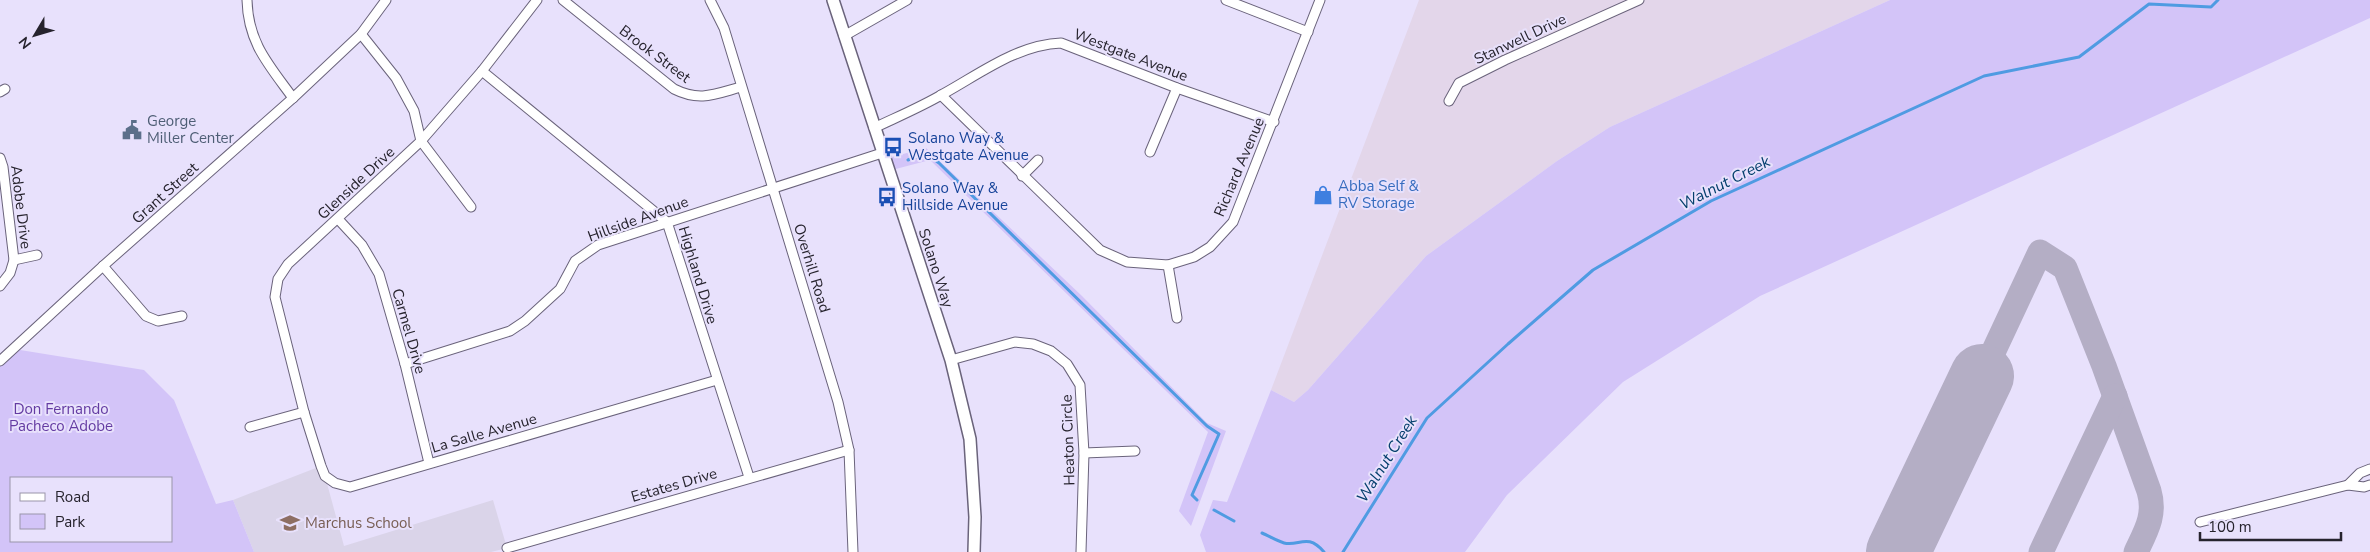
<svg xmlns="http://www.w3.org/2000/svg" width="2370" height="552" viewBox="0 0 2370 552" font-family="'Nunito Sans',sans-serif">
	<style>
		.industrial { fill: #e3d6ea }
		.education { fill: #dad4e9 }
		.green { fill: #d3c4f8; fill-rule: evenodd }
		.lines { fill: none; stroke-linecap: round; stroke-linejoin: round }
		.stream { stroke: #4f9be2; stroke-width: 3 }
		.taxiway { stroke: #b4aec5; stroke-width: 25 }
		.runway { stroke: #b4aec5; stroke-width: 64 }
		.minor-casing { stroke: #6a637b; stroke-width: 11 }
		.tertiary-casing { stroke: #6a637b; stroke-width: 14 }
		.minor { stroke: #fff; stroke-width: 9 }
		.tertiary { stroke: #fff; stroke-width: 11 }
		.labels { text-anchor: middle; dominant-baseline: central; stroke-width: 4; stroke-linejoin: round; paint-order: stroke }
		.street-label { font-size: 15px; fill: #26232d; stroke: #e8e1fc }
		.service-label { font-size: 15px; fill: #4e5e75; stroke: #e8e1fc; text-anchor: start }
		.transit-label { font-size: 15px; fill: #164399; stroke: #e8e1fc; text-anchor: start }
		.shop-label { font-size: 15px; fill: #366cbe; stroke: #e8e1fc; text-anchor: start }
		.park-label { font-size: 15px; fill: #643ba2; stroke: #e8e1fc }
		.education-label { font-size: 15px; fill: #785e54; stroke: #e8e1fc; text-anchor: start }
		.water-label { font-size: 16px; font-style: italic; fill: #043f6d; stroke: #e8e1fc }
	</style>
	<rect width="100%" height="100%" fill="#e8e1fc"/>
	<path class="industrial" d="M1419,0H1890L1610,127L1557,161L1426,256L1308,390L1294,402L1271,390Z"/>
	<path class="education" d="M321,466L325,476L344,546L493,500L507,548L491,552H254L233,500Z"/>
	<g class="green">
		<path d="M1890,0H2370V18L1760,296L1623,382L1507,495L1465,552H1206L1200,535L1213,500L1227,502L1271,390L1294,402L1308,390L1426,256L1557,161L1610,127Z"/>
		<path d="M926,148L1082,296L1207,423L1226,431L1191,526L1179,511L1208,432L930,160L888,171L884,159Z"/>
		<path d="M14,349L144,370L174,400L216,504L233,500L254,552H0V361ZM11,478H171V541H11Z"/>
	</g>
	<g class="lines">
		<g class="stream">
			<path d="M908,160C924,154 925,152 939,163L1207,426L1219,434L1192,495L1197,500"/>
			<path d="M1214,510L1234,521"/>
			<path d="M1262,533C1269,536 1277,541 1284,543C1299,547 1307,532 1324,552"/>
			<path d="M1343,552L1427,418L1508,344L1593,270L1711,201L1984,76L2079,57L2149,4L2211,7L2218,0"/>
		</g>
		<g class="taxiway">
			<path d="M1982,376L2040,252L2065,268L2104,366L2149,491C2156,515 2146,531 2136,552"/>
			<path d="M2041,552L2115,396"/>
		</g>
		<path class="runway" d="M1898,552L1982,376"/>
		<defs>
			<g id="minor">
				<path d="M247,0C248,43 269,65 293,98"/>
				<path d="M537,0L482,71L421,141L288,264L278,279L275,297L304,412L321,466L325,476L335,483L350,487L717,380"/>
				<path d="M563,0L674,89C700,102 715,94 741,87"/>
				<path d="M710,0L724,28L838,402L849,450L853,552"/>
				<path d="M1226,0L1308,32"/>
				<path d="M361,34L396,78L414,111L421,141L471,207"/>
				<path d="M844,36L907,0"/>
				<path d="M482,71L667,222L749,477"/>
				<path d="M0,92L5,89"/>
				<path d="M941,95L1100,250L1127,262L1168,265L1194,257L1210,247L1233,222L1320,0"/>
				<path d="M1449,101L1459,83L1505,60L1639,0"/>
				<path d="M874,128C897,117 921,107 943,94C981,73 1017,45 1061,43L1177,88L1274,122"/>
				<path d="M1150,152L1177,88"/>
				<path d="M0,158L3,167L14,260L10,273L0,286"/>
				<path d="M1022,176L1038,160"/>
				<path d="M338,219L362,245L379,274L405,364L429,463"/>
				<path d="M14,260L37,255"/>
				<path d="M1168,265L1177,318"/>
				<path d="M103,266L146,316L158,321L182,316"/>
				<path d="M951,360L1015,342L1033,344L1051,351L1067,364L1080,385L1084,453L1081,552"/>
				<path d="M0,361L103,266L293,98L361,34L386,0"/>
				<path d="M405,364L510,331L525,321L560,289L575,261L598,245L882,153"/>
				<path d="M250,427L304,412"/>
				<path d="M1084,453L1135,451"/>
				<path d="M2370,469L2360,473L2348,485L2364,487L2370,485"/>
				<path d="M2200,522L2348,485"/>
				<path d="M507,548L849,450"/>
			</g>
			<path id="tertiary" d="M833,0L951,360L970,439L975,517L974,552"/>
		</defs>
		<use href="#minor" class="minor-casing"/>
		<use href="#tertiary" class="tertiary-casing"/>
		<use href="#minor" class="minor"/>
		<use href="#tertiary" class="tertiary"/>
	</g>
	<defs>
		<symbol id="civic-bare" viewBox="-9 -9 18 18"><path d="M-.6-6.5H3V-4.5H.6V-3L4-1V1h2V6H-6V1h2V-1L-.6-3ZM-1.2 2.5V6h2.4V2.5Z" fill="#5c6f8a" stroke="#e8e1fc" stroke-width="2.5" paint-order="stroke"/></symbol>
		<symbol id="bus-bare" viewBox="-9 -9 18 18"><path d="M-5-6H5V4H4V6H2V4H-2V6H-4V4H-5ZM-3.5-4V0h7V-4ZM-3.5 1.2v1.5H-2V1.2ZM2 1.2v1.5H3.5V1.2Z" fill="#1a4fb4" stroke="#e8e1fc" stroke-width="2.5" paint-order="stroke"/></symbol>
		<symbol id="shop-bare" viewBox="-9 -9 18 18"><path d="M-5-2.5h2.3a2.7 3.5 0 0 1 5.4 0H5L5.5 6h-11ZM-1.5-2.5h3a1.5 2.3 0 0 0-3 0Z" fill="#3f7fe0" stroke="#e8e1fc" stroke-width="2.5" paint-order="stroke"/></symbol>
		<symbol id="school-bare" viewBox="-9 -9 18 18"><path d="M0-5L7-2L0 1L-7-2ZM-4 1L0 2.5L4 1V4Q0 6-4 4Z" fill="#8d6e63" stroke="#e8e1fc" stroke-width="2.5" paint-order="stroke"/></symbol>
	</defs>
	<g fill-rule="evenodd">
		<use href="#civic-bare" x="118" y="116" width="28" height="28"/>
		<use href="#bus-bare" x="879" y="133" width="28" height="28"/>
		<use href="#shop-bare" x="1309" y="181" width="28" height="28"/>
		<use href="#bus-bare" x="873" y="183" width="28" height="28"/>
		<use href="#school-bare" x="276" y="509" width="28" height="28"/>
	</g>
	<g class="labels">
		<g class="street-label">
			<text transform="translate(1520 39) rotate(-25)">Stanwell Drive</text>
			<text transform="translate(655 54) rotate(37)">Brook Street</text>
			<text transform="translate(1131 55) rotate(21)">Westgate Avenue</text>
			<text transform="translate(1239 167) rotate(-67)">Richard Avenue</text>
			<text transform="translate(356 183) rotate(-43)">Glenside Drive</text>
			<text transform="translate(165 193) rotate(-42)">Grant Street</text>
			<text transform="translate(21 207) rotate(83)">Adobe Drive</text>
			<text transform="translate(638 219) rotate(-20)">Hillside Avenue</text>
			<text transform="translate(812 268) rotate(73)">Overhill Road</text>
			<text transform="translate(936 268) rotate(72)">Solano Way</text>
			<text transform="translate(698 275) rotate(73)">Highland Drive</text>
			<text transform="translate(409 331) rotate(74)">Carmel Drive</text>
			<text transform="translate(484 433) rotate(-16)">La Salle Avenue</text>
			<text transform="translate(1068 440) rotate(-92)">Heaton Circle</text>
			<text transform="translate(674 485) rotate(-16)">Estates Drive</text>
		</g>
		<g class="service-label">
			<text x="147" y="121">George<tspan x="147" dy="17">Miller Center</tspan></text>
		</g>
		<g class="transit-label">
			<text x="908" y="138">Solano Way &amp;<tspan x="908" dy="17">Westgate Avenue</tspan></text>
			<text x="902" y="188">Solano Way &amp;<tspan x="902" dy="17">Hillside Avenue</tspan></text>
		</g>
		<g class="shop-label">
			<text x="1338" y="186">Abba Self &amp;<tspan x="1338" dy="17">RV Storage</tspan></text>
		</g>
		<g class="park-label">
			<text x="61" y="409">Don Fernando<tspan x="61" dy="17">Pacheco Adobe</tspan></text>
		</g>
		<g class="education-label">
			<text x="305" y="523">Marchus School</text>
		</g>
		<g class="water-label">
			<text transform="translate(1725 183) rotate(-27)">Walnut Creek</text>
			<text transform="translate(1387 459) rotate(-58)">Walnut Creek</text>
		</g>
	</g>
	<rect x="10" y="477" width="162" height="65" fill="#e8e1fc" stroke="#9a95a9"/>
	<rect x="20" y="493" width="25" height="8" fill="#ffffff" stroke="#9a95a9"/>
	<text x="55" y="502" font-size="15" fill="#26232d">Road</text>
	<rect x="20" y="514" width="25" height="15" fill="#d3c4f8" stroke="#9a95a9"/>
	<text x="55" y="527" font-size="15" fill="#26232d">Park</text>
	<g transform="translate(35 35) rotate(232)" stroke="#e8e1fc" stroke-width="4" paint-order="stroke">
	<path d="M0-4L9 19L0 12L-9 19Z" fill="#26232d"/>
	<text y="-8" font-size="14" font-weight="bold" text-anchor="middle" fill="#26232d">N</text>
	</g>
	<path d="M2200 532v8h141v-8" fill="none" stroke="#26232d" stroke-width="2.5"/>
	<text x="2208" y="532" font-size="15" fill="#26232d" stroke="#e8e1fc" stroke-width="4" paint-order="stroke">100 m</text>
</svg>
